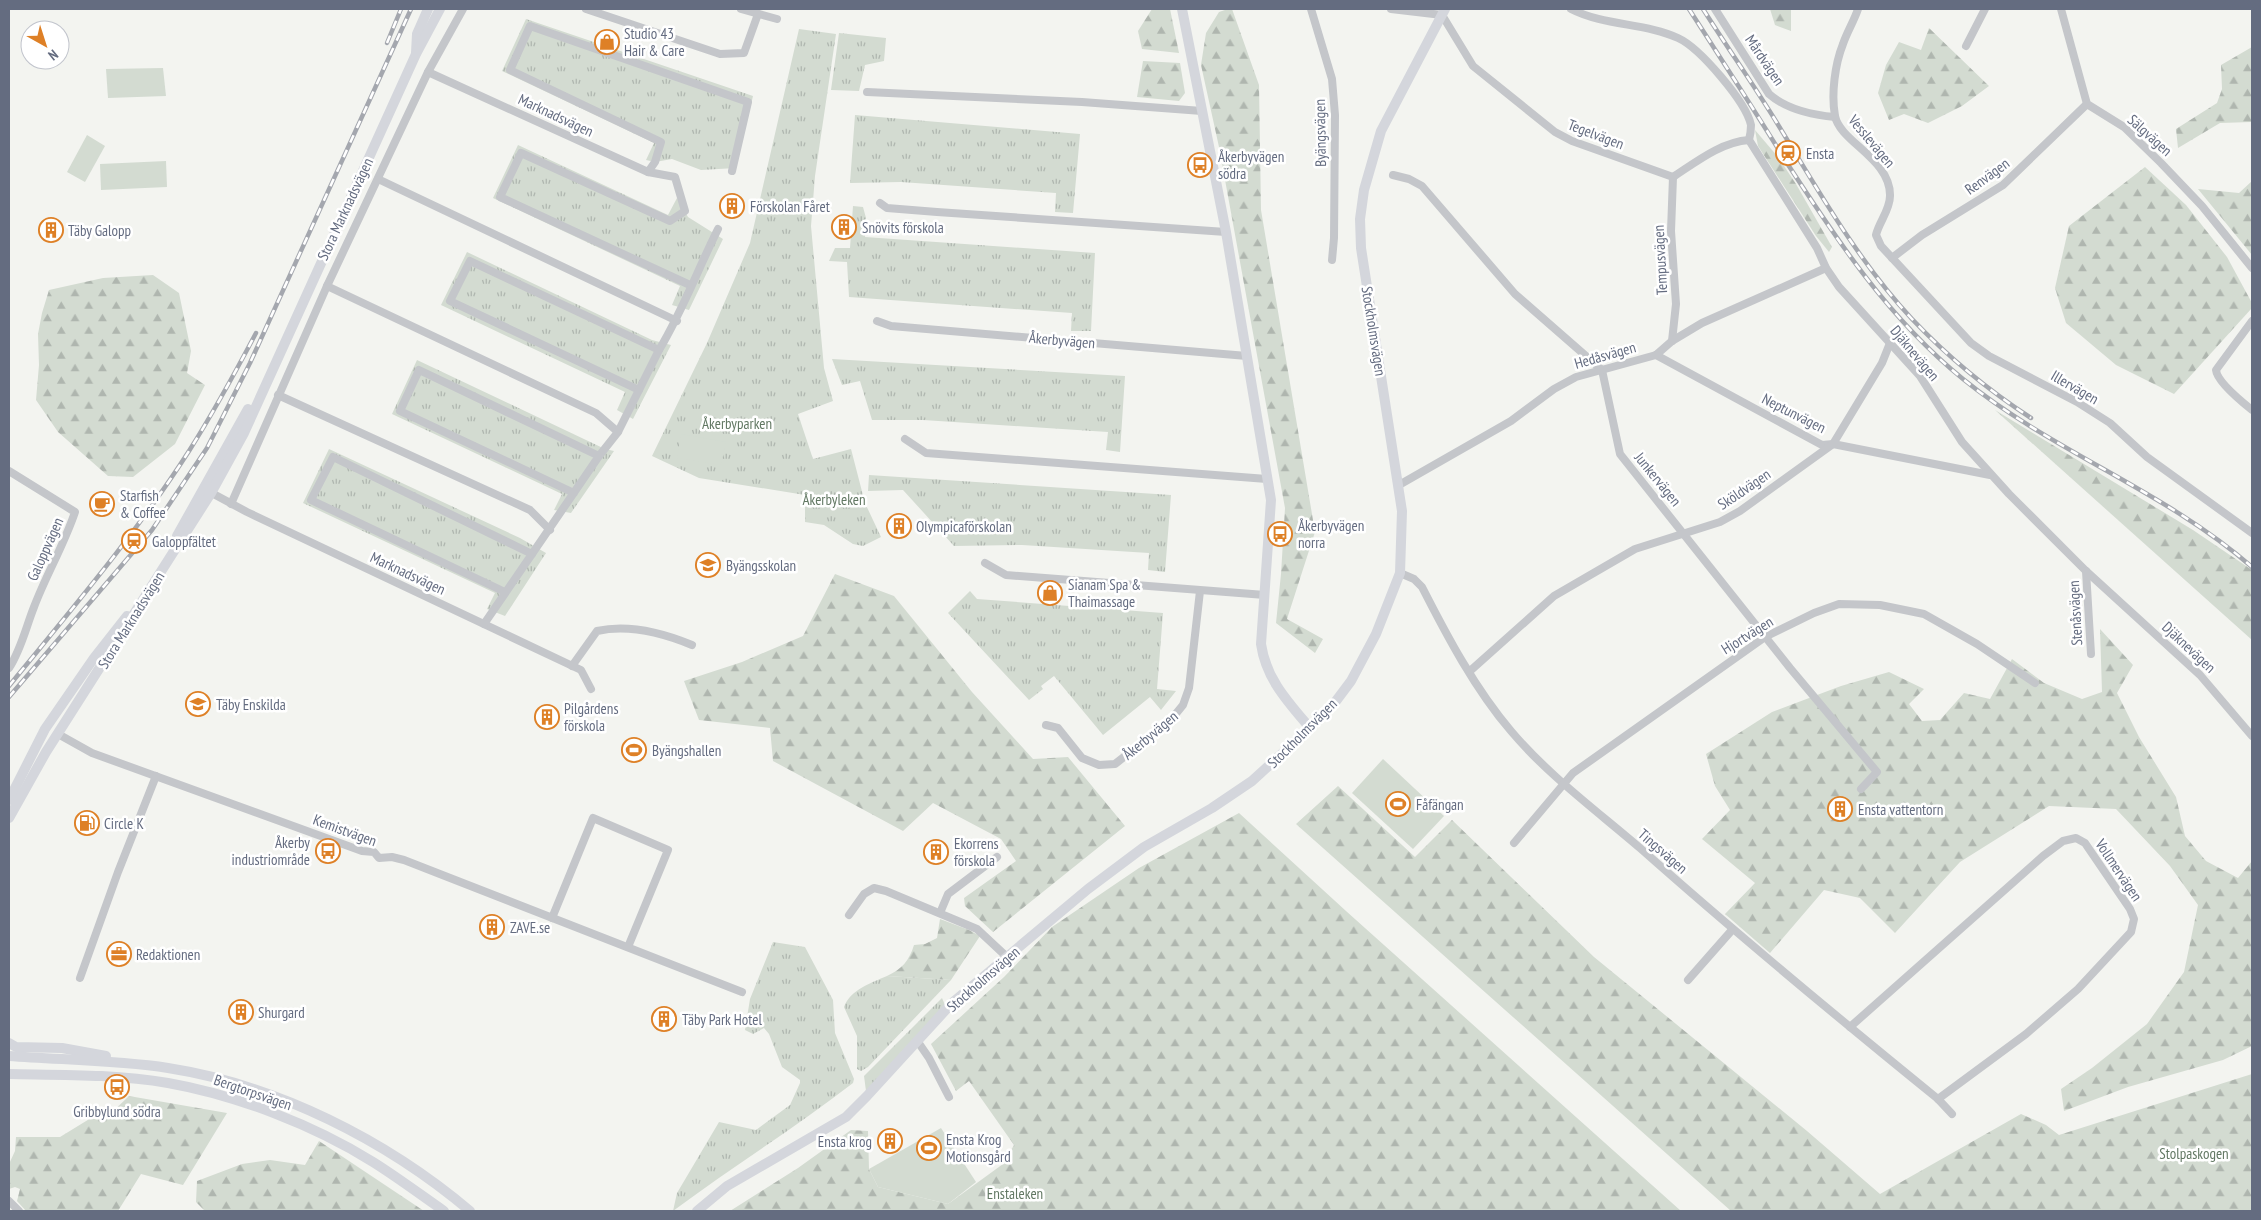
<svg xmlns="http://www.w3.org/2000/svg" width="2261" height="1220" viewBox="0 0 2261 1220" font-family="'PT Sans Narrow',sans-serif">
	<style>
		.grass { fill: url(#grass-tufts) }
		.forest { fill: url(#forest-firs) }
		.pitch { fill: #d3dbd1 }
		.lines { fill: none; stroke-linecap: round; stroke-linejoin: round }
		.street { stroke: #c4c6ca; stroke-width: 8 }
		.secondary { stroke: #d4d6dc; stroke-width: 10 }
		.rail-casing { stroke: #a4a7ae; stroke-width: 4.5 }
		.rail { stroke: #fff; stroke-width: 2.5; stroke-dasharray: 8; stroke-linecap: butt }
		.labels { text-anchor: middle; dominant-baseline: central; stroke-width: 5; stroke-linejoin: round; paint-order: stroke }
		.poi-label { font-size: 15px; fill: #646c80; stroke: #fff; text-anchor: start }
		.street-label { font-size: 15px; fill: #646c80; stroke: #fff }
		.park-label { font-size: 15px; fill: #627863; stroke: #fff }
	</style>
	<defs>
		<pattern id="grass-tufts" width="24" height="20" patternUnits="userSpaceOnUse" patternTransform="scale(1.25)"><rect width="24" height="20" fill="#d3dbd1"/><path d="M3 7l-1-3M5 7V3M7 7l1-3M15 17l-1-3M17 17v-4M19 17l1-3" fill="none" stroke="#afb6af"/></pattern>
		<pattern id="forest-firs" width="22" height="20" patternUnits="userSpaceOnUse" patternTransform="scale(1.25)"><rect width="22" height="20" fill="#d3dbd1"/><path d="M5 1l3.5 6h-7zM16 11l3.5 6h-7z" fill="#afb6af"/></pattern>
	</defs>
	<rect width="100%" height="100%" fill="#f3f4f0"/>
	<g class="grass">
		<path d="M526,19L753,96L736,168L701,170L672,159L655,162L646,160L654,143L502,71Z"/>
		<path d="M799,29L836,34L815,176L811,226L824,368L833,401L798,414L813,459L851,449L865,503L881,537L863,546L853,544L824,525L805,522V495L699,478L652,456L707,343L750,243Z"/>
		<path d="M839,33L886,38L884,61L865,65L859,91L831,90Z"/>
		<path d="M855,115L1080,134L1073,213L1055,212L1056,193L901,182L850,183Z"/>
		<path d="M518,145L668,215L677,198L688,217L723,239L689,310L672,305L680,286L493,198Z"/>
		<path d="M853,206L863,207L866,218L865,237L1095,253L1091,331H1071L1072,313L849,297L847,262L829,261L835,248H850Z"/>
		<path d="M467,252L652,340L671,345L633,419L617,410L625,392L441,305Z"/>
		<path d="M832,359L1125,376L1120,452L1106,450L1108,432L923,420H872L860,381L842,385Z"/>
		<path d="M417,360L605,449L614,451L571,513L554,510L562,494L392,414Z"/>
		<path d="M329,449L520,538L546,553L505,616L487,609L495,593L303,503Z"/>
		<path d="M869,475L1171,495L1165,572L1148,570L1149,553L1022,545L954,546L903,490L868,491Z"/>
		<path d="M970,591L977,599L1163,613L1157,689L1176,691L1161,710L1150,697L1103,735L1054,676L1041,686L1043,689L1029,700L948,613Z"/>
		<path d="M773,942L805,947L833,1000L835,1033L854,1079L853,1083C795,1128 732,1167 673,1211L677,1193L719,1122L756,1130L790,1105L800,1083V1080L782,1067L769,1034L764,1028L753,1034L745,1030L750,999Z"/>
		<path d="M887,976L951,980L868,1067L861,1071L857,1069V1036L844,1007C851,989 871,983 887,976Z"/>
		<path d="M942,998L945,1005L866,1091L864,1076Z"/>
	</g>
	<g class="forest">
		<path d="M1152,9H1170L1179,53L1142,49L1138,31Z"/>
		<path d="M1228,9H1232L1259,85L1261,210L1315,532L1287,619L1323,639L1315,653L1276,623L1281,574L1285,508L1219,147L1201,65L1206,33L1219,12Z"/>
		<path d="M1770,9H1791V31L1775,25Z"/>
		<path d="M1929,28L1989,86L1962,106L1928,123L1904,114L1889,120L1878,93L1886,65L1899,42L1921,50Z"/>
		<path d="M2252,47V122L2220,123L2178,148L2176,129L2217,103L2222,89L2221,65Z"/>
		<path d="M1143,61L1180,63L1185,93L1179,101L1137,97Z"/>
		<path d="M1755,130L1778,157L1796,184L1832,247L1829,252L1816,236L1758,146Z"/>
		<path d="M2145,167L2186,205L2227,257L2252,303V308L2174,394L2116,365L2066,323L2055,288L2069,226Z"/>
		<path d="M2252,181V255L2198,189L2239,193Z"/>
		<path d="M153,275L179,293L191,351L187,373L205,385L175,444L133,477L108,476L58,432L36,400L39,365L38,334L42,313L49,290L103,278Z"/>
		<path d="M1995,410L2193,530L2252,570V640Z"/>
		<path d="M835,574L894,596L972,692L1033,759L1068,757L1125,826L993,932L965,906L964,898L1016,861L1001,839L933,803L903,831L773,761L770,728L699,720L684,681L742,662L803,636Z"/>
		<path d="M2100,629L2133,665L2117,693L2139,737L2176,797L2185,836L2206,861L2238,878L2252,861V1046L2223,1060L2128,1087L2064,1111L2061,1089L2092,1068L2147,1024L2184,972L2198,905L2170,866L2116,809L2049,806L1960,862L1895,933L1860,898L1824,890L1770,953L1725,914L1755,883L1702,839L1730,810L1715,786L1706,754L1772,712L1841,686L1889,672L1924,689L1909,704L1922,721L1940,720L1964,693L1990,699L2012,659L2044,683L2082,699L2102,692Z"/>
		<path d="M1338,786L1415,857L1452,820L1594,957L1807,1131L1880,1194L2021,1114L2046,1125L2059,1135L2252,1074V1211H1731L1296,824Z"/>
		<path d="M1239,813L1346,911L1681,1211H730L798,1168L851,1130L868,1131L869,1169L878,1187L948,1204L1003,1164L1014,1145L969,1081L956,1091L931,1044L1004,977L1052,927L1139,868Z"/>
		<path d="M940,919L969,930L980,936L951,980L887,976C902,969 909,961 914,945L925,944L937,938Z"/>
		<path d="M129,1096L227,1113L183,1185L141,1174L118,1211H26L17,1201L20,1189L15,1187L9,1189V1164L15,1151L16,1137H60L91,1118L105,1119Z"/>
		<path d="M319,1141L424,1211H205L196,1202L197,1181L242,1164L270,1160L305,1165Z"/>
	</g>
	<g class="pitch">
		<path d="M163,68L166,96L108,98L106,69Z"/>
		<path d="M87,135L105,146L85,182L67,172Z"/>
		<path d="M166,161L167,187L101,190L100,164Z"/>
		<path d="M681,434L726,442L721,465L677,458Z"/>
		<path d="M1383,759L1444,816L1413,849L1352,793Z"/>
		<path d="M941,1128L976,1182L948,1204L878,1187L869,1169Z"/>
	</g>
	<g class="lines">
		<g class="street">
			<path d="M586,9L720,54L744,53L758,14"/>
			<path d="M741,9L777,19"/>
			<path d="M1311,9L1332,79L1335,115L1334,238L1332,260"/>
			<path d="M1391,9L1442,15L1473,66L1555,132L1572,141L1673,177"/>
			<path d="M1571,9C1604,26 1646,23 1678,38C1700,48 1746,102 1751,125C1751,130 1750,136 1749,140L1817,248L1826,268L1839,287L1920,376L1962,442L2009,494L2086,571L2200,675L2252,736"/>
			<path d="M1715,9L1769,94C1786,109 1812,115 1835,117"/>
			<path d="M1858,9C1854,21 1847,32 1843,44C1835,64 1831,94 1835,116C1840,142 1891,159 1890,196C1890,210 1879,222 1876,235L1881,246L1971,343L1989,356L2077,402L2110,423L2147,457L2252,533"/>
			<path d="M2061,9L2087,104L2124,127L2161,163L2202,206L2252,268"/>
			<path d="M1966,46L1985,9"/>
			<path d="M428,72L648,172L675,177L685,211L670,221L521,153L500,197L690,285"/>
			<path d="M867,92L1082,102L1202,111"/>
			<path d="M648,172L655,162L661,142L510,70L530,26L748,102L732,171"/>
			<path d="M1393,175L1409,179L1422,186L1515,294L1602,370L1620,454L1790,668L1877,772L1861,789"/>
			<path d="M1673,177C1696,162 1721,142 1749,140"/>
			<path d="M378,179L677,321"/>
			<path d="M880,203L887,208L937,212L1226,232"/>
			<path d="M1892,258L1922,235L2003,185L2087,104"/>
			<path d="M327,286L596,413L618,432"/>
			<path d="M877,321L891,326L1247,356"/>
			<path d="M2252,321L2216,370C2217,382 2242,402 2252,410"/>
			<path d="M1672,341L1676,304L1671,231L1673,177"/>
			<path d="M1656,355L1822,445L1833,444L1990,475"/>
			<path d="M639,390L450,301L470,261L659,350C682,312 698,269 718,229"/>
			<path d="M278,395L530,510L550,530"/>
			<path d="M905,439L926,453L1267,479"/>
			<path d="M599,456L618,432L659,350"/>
			<path d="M9,471L75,512C64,545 46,575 34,607C26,627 21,650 9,668"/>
			<path d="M1399,485L1511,421L1554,389L1576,377L1656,355L1672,341L1702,323L1826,268"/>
			<path d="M208,491L247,512L581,670L591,689"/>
			<path d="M231,504L327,286L428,72L463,9"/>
			<path d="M532,554L599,456L419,370L400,411L574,493"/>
			<path d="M985,563L1006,575L1265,595"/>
			<path d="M2086,571L2091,654"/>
			<path d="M1400,573L1414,579L1422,587C1447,636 1475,689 1511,731C1548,775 1597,811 1640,848C1737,934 1837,1017 1938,1099L1952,1114"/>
			<path d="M484,624L532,554L333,457L311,500L505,592"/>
			<path d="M572,666L597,631C628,624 663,633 692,645"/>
			<path d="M1470,671L1554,596L1635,549L1720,522L1740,511L1833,444L1882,363L1890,343"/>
			<path d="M1046,725L1058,728L1082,758L1099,765L1115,764L1170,721L1183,705L1189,688L1200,591"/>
			<path d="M58,734L92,753L362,851L374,852L379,858L392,857L404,860L742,992"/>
			<path d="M1514,843L1573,773L1765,637L1814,613L1839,604L1880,605L1924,614L1977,644L2035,683"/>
			<path d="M940,913L948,894L997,857"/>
			<path d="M849,915L864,894L874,888L886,891L977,929L1007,957"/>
			<path d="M552,918L593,818L668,850L628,947"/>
			<path d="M80,978L118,872L156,776"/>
			<path d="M1688,980L1732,930"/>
			<path d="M1850,1027L2043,856L2063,841L2076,838L2085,843L2130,909L2134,919L2131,932L2078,989L2026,1034L1938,1099"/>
			<path d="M918,1042L929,1058L949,1097"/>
			<path d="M9,1201L19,1211"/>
		</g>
		<g class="secondary">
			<path d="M1182,9L1226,232L1271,500L1261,644C1266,679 1288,702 1310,728"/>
			<path d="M416,53L417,34L428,9"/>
			<path d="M177,536L248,409"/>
			<path d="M9,800L45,729L94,658L127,616"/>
			<path d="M9,818L46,752L211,493L244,433L416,54L440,9"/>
			<path d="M9,1043L16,1047L62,1048L106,1056"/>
			<path d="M9,1056C62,1060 115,1060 168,1068C277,1085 386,1140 470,1211"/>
			<path d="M9,1074C62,1075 115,1074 168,1083C236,1095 314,1125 373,1162C397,1177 421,1195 444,1211"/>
			<path d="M697,1211L727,1186L846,1117L867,1096L952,1003L1088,889L1144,847L1212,808L1252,781L1310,728L1336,701L1351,681L1376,634L1400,573L1402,511L1361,248L1360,219L1364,190L1381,131L1445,9"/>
		</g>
		<defs>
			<g id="rail">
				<path d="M1689,9C1721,59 1754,109 1785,160C1837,240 1888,318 1963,379C2053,452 2165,491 2252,567"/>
				<path d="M1703,9C1727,47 1753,84 1777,123C1818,190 1858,261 1912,319C1948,357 1988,390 2031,418"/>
				<path d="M387,43L401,9"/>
				<path d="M9,686C71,610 136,534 189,451C213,413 235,373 256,333"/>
				<path d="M9,697L152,530L207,448L250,363L411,9"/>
			</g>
		</defs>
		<use href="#rail" class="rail-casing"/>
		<use href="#rail" class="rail"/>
	</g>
	<defs>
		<symbol id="shop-ring" viewBox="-11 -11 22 22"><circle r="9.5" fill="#fff" stroke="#de8026" stroke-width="1.5"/><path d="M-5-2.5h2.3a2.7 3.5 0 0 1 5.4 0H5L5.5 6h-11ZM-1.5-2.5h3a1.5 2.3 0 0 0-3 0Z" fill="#de8026"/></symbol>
		<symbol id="station-ring" viewBox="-11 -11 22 22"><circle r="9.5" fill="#fff" stroke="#de8026" stroke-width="1.5"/><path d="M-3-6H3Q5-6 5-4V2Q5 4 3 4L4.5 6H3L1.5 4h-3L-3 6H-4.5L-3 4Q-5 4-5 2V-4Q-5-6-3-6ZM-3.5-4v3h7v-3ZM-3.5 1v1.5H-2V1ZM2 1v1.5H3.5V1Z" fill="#de8026"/></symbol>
		<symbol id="bus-ring" viewBox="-11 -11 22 22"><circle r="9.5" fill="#fff" stroke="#de8026" stroke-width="1.5"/><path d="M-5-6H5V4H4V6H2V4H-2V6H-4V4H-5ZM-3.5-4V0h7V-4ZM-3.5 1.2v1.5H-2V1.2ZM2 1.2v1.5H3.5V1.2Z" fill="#de8026"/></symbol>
		<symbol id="building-ring" viewBox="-11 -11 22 22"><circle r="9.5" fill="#fff" stroke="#de8026" stroke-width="1.5"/><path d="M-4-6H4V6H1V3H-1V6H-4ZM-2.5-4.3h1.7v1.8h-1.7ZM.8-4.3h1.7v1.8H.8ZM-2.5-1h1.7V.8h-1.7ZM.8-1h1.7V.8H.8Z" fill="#de8026"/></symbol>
		<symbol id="cafe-ring" viewBox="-11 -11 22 22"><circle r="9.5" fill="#fff" stroke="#de8026" stroke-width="1.5"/><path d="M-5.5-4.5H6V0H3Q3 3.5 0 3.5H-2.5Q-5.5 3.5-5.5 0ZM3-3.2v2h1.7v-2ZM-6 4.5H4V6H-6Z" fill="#de8026"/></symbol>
		<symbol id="school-ring" viewBox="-11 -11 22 22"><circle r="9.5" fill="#fff" stroke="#de8026" stroke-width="1.5"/><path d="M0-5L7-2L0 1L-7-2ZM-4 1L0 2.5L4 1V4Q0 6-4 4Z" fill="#de8026"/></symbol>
		<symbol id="stadium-ring" viewBox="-11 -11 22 22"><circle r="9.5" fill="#fff" stroke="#de8026" stroke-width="1.5"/><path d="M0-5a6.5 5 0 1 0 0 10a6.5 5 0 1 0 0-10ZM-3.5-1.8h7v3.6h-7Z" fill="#de8026"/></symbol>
		<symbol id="fuel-ring" viewBox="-11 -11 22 22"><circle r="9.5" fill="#fff" stroke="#de8026" stroke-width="1.5"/><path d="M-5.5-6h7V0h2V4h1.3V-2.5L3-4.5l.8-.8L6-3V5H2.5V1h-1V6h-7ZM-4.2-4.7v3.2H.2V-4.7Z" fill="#de8026"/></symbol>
		<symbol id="office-ring" viewBox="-11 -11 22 22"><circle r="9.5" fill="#fff" stroke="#de8026" stroke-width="1.5"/><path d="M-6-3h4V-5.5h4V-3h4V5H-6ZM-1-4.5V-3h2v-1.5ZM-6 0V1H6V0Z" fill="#de8026"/></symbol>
	</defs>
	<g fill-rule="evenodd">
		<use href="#shop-ring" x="593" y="28" width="28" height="28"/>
		<use href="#station-ring" x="1774" y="139" width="28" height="28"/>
		<use href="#bus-ring" x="1186" y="151" width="28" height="28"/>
		<use href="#building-ring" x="718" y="192" width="28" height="28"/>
		<use href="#building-ring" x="830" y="213" width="28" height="28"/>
		<use href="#building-ring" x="37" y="216" width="28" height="28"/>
		<use href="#cafe-ring" x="88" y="490" width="28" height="28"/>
		<use href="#building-ring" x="885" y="512" width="28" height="28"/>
		<use href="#bus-ring" x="1266" y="520" width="28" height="28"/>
		<use href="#station-ring" x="120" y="527" width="28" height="28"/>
		<use href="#school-ring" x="694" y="551" width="28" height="28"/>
		<use href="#shop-ring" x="1036" y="579" width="28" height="28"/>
		<use href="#school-ring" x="184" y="690" width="28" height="28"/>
		<use href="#building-ring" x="533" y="703" width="28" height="28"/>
		<use href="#stadium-ring" x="620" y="736" width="28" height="28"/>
		<use href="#stadium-ring" x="1384" y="790" width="28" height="28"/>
		<use href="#building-ring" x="1826" y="795" width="28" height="28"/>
		<use href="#fuel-ring" x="73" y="809" width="28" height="28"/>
		<use href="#bus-ring" x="314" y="837" width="28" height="28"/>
		<use href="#building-ring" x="922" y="838" width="28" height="28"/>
		<use href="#building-ring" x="478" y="913" width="28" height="28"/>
		<use href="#office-ring" x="105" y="940" width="28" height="28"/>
		<use href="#building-ring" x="227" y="998" width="28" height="28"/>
		<use href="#building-ring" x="650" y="1005" width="28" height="28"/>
		<use href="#bus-ring" x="103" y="1073" width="28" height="28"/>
		<use href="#building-ring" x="876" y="1127" width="28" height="28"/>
		<use href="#stadium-ring" x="915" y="1134" width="28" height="28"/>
	</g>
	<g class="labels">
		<g class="poi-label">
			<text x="624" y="33">Studio 43<tspan x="624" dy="17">Hair &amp; Care</tspan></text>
			<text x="1806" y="153">Ensta</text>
			<text x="1218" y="156">Åkerbyvägen<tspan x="1218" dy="17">södra</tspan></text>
			<text x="750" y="206">Förskolan Fåret</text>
			<text x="862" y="227">Snövits förskola</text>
			<text x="68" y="230">Täby Galopp</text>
			<text x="120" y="495">Starfish<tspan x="120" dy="17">&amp; Coffee</tspan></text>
			<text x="1298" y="525">Åkerbyvägen<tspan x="1298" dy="17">norra</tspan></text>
			<text x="916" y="526">Olympicaförskolan</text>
			<text x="152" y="541">Galoppfältet</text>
			<text x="726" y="565">Byängsskolan</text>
			<text x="1068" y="584">Sianam Spa &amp;<tspan x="1068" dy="17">Thaimassage</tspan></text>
			<text x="216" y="704">Täby Enskilda</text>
			<text x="564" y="708">Pilgårdens<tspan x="564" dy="17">förskola</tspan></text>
			<text x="652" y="750">Byängshallen</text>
			<text x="1416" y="804">Fåfängan</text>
			<text x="1858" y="809">Ensta vattentorn</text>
			<text x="104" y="823">Circle K</text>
			<text x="310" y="842" text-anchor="end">Åkerby<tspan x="310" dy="17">industriområde</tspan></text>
			<text x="954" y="843">Ekorrens<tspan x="954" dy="17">förskola</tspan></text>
			<text x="510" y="927">ZAVE.se</text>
			<text x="136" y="954">Redaktionen</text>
			<text x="258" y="1012">Shurgard</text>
			<text x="682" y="1019">Täby Park Hotel</text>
			<text x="117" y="1111" text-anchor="middle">Gribbylund södra</text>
			<text x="946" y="1139">Ensta Krog<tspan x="946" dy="17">Motionsgård</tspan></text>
			<text x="872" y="1141" text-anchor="end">Ensta krog</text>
		</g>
		<g class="street-label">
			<text transform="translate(1765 60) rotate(56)">Mårdvägen</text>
			<text transform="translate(556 115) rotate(25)">Marknadsvägen</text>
			<text transform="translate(1320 133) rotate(-91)">Byängsvägen</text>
			<text transform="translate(1596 134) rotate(21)">Tegelvägen</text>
			<text transform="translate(2150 135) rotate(42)">Sälgvägen</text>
			<text transform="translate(1872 141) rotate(50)">Vesslevägen</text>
			<text transform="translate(1987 176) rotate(-36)">Renvägen</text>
			<text transform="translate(345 209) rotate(-65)">Stora Marknadsvägen</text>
			<text transform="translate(1660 260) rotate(-93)">Tempusvägen</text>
			<text transform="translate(1374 331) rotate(81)">Stockholmsvägen</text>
			<text transform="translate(1062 340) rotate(5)">Åkerbyvägen</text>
			<text transform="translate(1915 353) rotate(50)">Djäknevägen</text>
			<text transform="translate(1605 355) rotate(-16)">Hedåsvägen</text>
			<text transform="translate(2075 387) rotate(30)">Illervägen</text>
			<text transform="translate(1794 413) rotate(27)">Neptunvägen</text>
			<text transform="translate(1658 479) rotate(51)">Junkervägen</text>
			<text transform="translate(1744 489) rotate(-34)">Sköldvägen</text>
			<text transform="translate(45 549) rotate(-66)">Galoppvägen</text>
			<text transform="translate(408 573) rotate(25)">Marknadsvägen</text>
			<text transform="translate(2075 613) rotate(-93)">Stenåsvägen</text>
			<text transform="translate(131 620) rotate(-58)">Stora Marknadsvägen</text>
			<text transform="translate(1747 635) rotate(-32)">Hjortvägen</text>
			<text transform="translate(2189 647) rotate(43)">Djäknevägen</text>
			<text transform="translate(1302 733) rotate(-45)">Stockholmsvägen</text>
			<text transform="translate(1150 735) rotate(-40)">Åkerbyvägen</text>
			<text transform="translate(345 830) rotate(20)">Kemistvägen</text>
			<text transform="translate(1663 851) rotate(41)">Tingsvägen</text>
			<text transform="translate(2119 870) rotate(56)">Vollmervägen</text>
			<text transform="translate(983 979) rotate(-41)">Stockholmsvägen</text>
			<text transform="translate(253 1092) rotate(19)">Bergtorpsvägen</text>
		</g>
		<g class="park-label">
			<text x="737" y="423">Åkerbyparken</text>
			<text x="834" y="499">Åkerbyleken</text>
			<text x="2194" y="1153">Stolpaskogen</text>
			<text x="1015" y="1193">Enstaleken</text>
		</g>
	</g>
	<rect width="2261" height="1220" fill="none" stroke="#646c80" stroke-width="20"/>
	<g transform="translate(45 45) rotate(141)"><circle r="24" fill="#ffffff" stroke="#c1c4cc"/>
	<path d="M0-4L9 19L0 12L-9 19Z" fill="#de8026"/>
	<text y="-8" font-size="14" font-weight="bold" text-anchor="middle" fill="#646c80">N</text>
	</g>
</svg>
